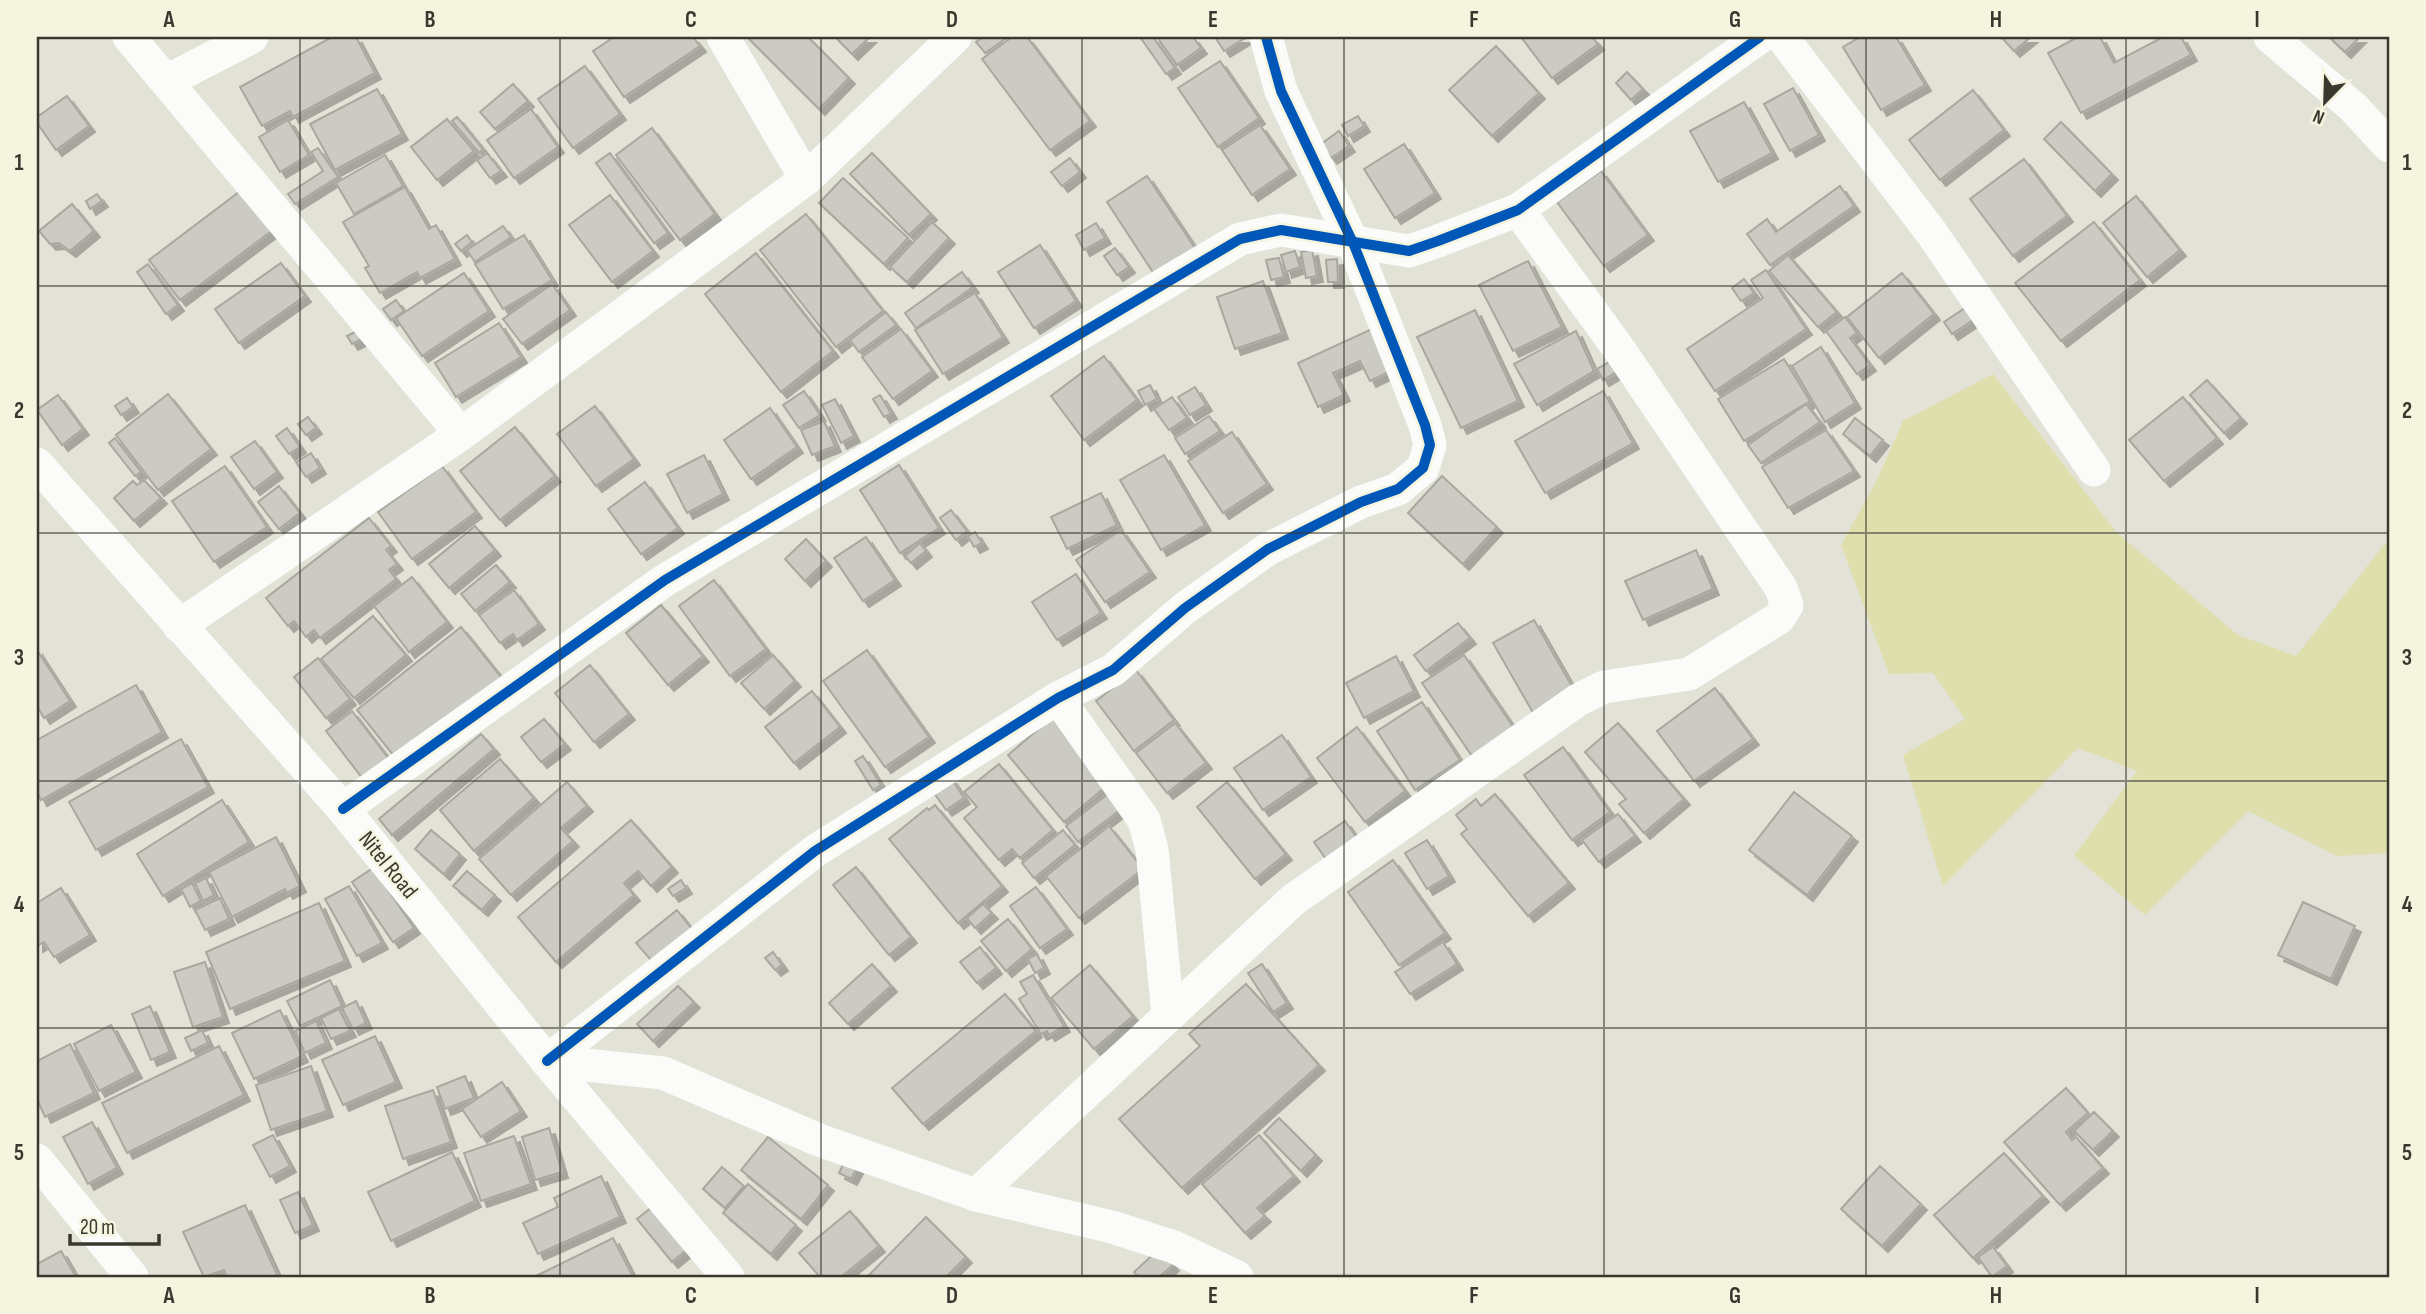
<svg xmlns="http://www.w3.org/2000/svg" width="2426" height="1314" viewBox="0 0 2426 1314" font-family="'Sofia Sans Condensed',sans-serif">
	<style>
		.green { fill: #dfdead }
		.building { fill: #cbcbc3; stroke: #a8a89f; stroke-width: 2; filter: url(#shadow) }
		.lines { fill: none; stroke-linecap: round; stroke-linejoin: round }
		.minor { stroke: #fbfbf9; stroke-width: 33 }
		.cycleway-casing { stroke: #f4f4df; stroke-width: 15 }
		.cycleway { stroke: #0057b8; stroke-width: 10 }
		.grid { fill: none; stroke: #38382f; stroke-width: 2; stroke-opacity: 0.55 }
		.labels { text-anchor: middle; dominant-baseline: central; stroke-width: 5; stroke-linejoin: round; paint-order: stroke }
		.street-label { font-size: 23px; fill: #38382f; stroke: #f4f4df }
		.neatline { fill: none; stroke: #38382f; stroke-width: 2.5 }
		.grid-label { font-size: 23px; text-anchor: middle; font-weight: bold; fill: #38382f }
	</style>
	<defs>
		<filter id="shadow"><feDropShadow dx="6" dy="6" stdDeviation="0" flood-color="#0004"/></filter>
	</defs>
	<rect width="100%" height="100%" fill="#e2e2d7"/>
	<path class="green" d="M1993,374L2116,532L2238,635L2296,656L2384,545L2389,543V853L2337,856L2248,811L2145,915L2074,856L2137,771L2078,748L1943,886L1903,755L1965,719L1933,673L1889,674L1841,545L1876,482L1903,421Z"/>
	<g class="building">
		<path d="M332,37H356L375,73L293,117L290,111L262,126L240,87Z"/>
		<path d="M614,37H693L700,46L624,97L593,51Z"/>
		<path d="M747,37H808L849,78L819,109Z"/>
		<path d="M835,37H870L852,54Z"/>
		<path d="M983,37H1008L985,53L976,42Z"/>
		<path d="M1012,37H1027L1090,121L1050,150L982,59Z"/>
		<path d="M1140,37H1153L1175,68L1166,74Z"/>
		<path d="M1157,37H1193L1201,48L1177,65Z"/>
		<path d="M1215,37H1247L1224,51Z"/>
		<path d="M1521,37H1592L1598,44L1552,78Z"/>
		<path d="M1860,37H1896L1925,85L1881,110L1843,47Z"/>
		<path d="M2001,37H2031L2014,51Z"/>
		<path d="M2078,37H2100L2114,63L2163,37H2181L2191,55L2081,113L2048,53Z"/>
		<path d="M2329,37H2360L2345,52Z"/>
		<path d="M1496,46L1539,93L1492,136L1449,90Z"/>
		<path d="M1220,61L1259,118L1218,147L1178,88Z"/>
		<path d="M585,66L620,114L573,148L538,99Z"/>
		<path d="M1627,72L1643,89L1631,100L1616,83Z"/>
		<path d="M513,84L528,101L495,129L480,112Z"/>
		<path d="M1793,88L1819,135L1790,151L1764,104Z"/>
		<path d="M377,89L402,134L335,170L310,124Z"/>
		<path d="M1973,90L2004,130L1940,180L1909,140Z"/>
		<path d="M67,96L89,126L56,150L37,123V117Z"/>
		<path d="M1744,102L1772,153L1718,182L1690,131Z"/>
		<path d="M531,109L558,147L514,178L487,140Z"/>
		<path d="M1358,116L1364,126L1348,136L1342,125Z"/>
		<path d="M457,117L483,149L479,153L452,121Z"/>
		<path d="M447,119L474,151L437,180L411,147Z"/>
		<path d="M288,120L309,155L280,172L259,137Z"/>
		<path d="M2061,122L2112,174L2095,191L2044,139Z"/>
		<path d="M1260,125L1290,169L1252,195L1222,150Z"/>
		<path d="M652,128L715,214L680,240L616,155Z"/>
		<path d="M1339,131L1349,146L1331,158L1321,144Z"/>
		<path d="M1404,144L1435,193L1395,218L1364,169Z"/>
		<path d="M318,148L338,177L295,204L288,194L323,171L311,152Z"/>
		<path d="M487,153L501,171L490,178L477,160Z"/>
		<path d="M610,153L668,233L654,243L596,163Z"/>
		<path d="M872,153L931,214L909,235L850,174Z"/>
		<path d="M385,155L403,186L354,214L336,183Z"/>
		<path d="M1070,158L1080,172L1062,186L1051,172Z"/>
		<path d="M2024,159L2067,216L2013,256L1970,199Z"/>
		<path d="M1601,171L1648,235L1604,266L1557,202Z"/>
		<path d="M1147,176L1195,248L1154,274L1107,202Z"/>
		<path d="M843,178L908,238L884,264L819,203Z"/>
		<path d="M1840,186L1854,206L1770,265L1747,234L1767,219L1776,232Z"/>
		<path d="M405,187L429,229L436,225L455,259L420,278L417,272L380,293L365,268L369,266L343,222Z"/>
		<path d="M243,189L273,230L180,300L149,260Z"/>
		<path d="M97,194L102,201L90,209L86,201Z"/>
		<path d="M610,195L653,251L612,282L569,225Z"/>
		<path d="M2136,196L2180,250L2147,277L2103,223Z"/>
		<path d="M72,204L94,231L70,251L59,243L50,244L39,231Z"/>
		<path d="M806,214L883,311L836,347L760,250Z"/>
		<path d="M932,222L949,238L907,282L890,267Z"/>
		<path d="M2094,222L2140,280L2061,341L2015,283Z"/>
		<path d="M1096,223L1105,238L1084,250L1076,235Z"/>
		<path d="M503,226L511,237L475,262L467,250Z"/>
		<path d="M467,235L472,242L461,251L455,244Z"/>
		<path d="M524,235L552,280L503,309L475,264Z"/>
		<path d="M1040,245L1076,301L1034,328L998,272Z"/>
		<path d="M1115,248L1129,267L1117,275L1104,256Z"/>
		<path d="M1312,250L1317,276L1306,278L1301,252Z"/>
		<path d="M1295,251L1300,267L1286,272L1281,255Z"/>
		<path d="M756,253L833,351L781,392L705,294Z"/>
		<path d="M1788,255L1837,312L1818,327L1769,271Z"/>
		<path d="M1279,258L1284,277L1271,280L1266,260Z"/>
		<path d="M1337,259L1338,282H1328L1326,260Z"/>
		<path d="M1528,261L1562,327L1513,351L1479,285Z"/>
		<path d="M281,263L305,296L239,343L215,309Z"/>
		<path d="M148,264L178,305L166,314L137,272Z"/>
		<path d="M1766,270L1806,329L1715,391L1687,349L1763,298L1751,280Z"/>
		<path d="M962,272L973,287L916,328L905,313Z"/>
		<path d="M464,273L489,311L422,356L396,318Z"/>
		<path d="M1902,273L1934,314L1879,358L1847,317Z"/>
		<path d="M1744,279L1754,293L1741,301L1732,288Z"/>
		<path d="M1263,281L1282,333L1235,349L1217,297Z"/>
		<path d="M552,284L570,310L522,344L503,319Z"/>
		<path d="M975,293L1003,337L943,374L915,330Z"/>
		<path d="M396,300L404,311L391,320L383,309Z"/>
		<path d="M1965,308L1973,320L1952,334L1944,322Z"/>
		<path d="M1475,310L1518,401L1461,428L1417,337Z"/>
		<path d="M886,312L896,325L859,352L850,340Z"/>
		<path d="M1845,317L1857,333L1850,338L1870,365L1857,374L1826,331Z"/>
		<path d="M499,323L521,357L456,397L435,363Z"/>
		<path d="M1376,327L1395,369L1370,381L1360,361L1333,373L1344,395L1318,407L1298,363Z"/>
		<path d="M361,329L366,337L352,344L347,336Z"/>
		<path d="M901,329L932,371L893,399L862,357Z"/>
		<path d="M1576,331L1594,371L1537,405L1514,364Z"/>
		<path d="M1821,347L1855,403L1825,422L1792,366Z"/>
		<path d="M1104,356L1137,400L1084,440L1051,396Z"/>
		<path d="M1784,359L1810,401L1744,441L1718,399Z"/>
		<path d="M1613,360L1618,371L1603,380L1597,369Z"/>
		<path d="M2207,380L2241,418L2224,433L2190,395Z"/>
		<path d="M1150,385L1157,399L1145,405L1138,391Z"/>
		<path d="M1195,387L1206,405L1190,415L1178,397Z"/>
		<path d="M804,391L820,415L799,428L783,405Z"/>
		<path d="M1603,391L1633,443L1545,493L1515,441Z"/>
		<path d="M168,394L211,449L158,490L116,435Z"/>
		<path d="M58,395L83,429L62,445L37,410Z"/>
		<path d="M880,395L891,413L884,417L873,399Z"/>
		<path d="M1172,397L1187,418L1169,430L1154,409Z"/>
		<path d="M2183,397L2217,438L2164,481L2129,440Z"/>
		<path d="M127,398L133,407L121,415L115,406Z"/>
		<path d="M835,399L854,436L841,443L822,405Z"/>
		<path d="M1806,404L1820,422L1761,463L1748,445Z"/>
		<path d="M595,406L634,459L596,486L557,434Z"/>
		<path d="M770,408L797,447L751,479L724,440Z"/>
		<path d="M1209,416L1220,431L1185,454L1175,438Z"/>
		<path d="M308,417L316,428L306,435L298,424Z"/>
		<path d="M1855,418L1883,440L1870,456L1843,434Z"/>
		<path d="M824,421L835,446L812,455L801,430Z"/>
		<path d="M515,427L555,476L500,520L460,471Z"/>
		<path d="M287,428L300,447L289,454L276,436Z"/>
		<path d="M1826,430L1854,471L1788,508L1762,467Z"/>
		<path d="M1232,432L1267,484L1223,513L1188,461Z"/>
		<path d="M115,438L141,472L135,476L109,443Z"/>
		<path d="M255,441L277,472L254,489L231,457Z"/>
		<path d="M311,453L320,468L306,477L296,462Z"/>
		<path d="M704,455L723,494L687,513L667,474Z"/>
		<path d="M1164,455L1205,525L1161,550L1120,480Z"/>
		<path d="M899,465L939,528L900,553L860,490Z"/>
		<path d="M225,466L267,527L214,562L172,501Z"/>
		<path d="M442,466L476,512L412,559L378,512Z"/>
		<path d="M1442,476L1497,527L1463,564L1408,513Z"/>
		<path d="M144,480L161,498L134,521L114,498L133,481L137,485Z"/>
		<path d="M645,482L678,528L641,554L608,509Z"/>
		<path d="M279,486L300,513L279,529L258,502Z"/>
		<path d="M1101,493L1117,525L1067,549L1051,517Z"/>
		<path d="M951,510L967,531L956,540L940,518Z"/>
		<path d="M369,518L391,546L386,550L397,564L389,570L396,579L320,638L314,630L306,637L294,621L288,626L266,598Z"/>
		<path d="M475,526L495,550L449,588L429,564Z"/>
		<path d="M1121,530L1150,572L1105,602L1076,560Z"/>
		<path d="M975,532L982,543L974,547L968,536Z"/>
		<path d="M866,537L895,580L863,601L834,558Z"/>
		<path d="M806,539L826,561L805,581L785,559Z"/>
		<path d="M920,543L926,551L911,563L905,556Z"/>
		<path d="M1696,550L1713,589L1643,620L1625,581Z"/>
		<path d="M496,565L510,582L475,611L461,594Z"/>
		<path d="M1076,574L1101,613L1057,640L1032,602Z"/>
		<path d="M412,577L447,622L409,652L374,606Z"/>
		<path d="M714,580L766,649L730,676L679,606Z"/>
		<path d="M514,590L539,624L517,640L513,634L500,643L479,615Z"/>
		<path d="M661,605L703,656L668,685L626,633Z"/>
		<path d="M373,616L406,655L354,698L321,659Z"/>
		<path d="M1534,620L1577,695L1536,718L1493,643Z"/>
		<path d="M1458,623L1470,638L1426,671L1414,655Z"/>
		<path d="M461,627L502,678L398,761L357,710Z"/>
		<path d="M37,650L70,701L44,718L37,706Z"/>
		<path d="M867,650L929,737L885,767L823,681Z"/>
		<path d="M773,655L795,681L764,709L741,683Z"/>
		<path d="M1464,655L1514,728L1472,756L1422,683Z"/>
		<path d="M1396,656L1414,691L1364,718L1346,683Z"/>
		<path d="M318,658L350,699L326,718L294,677Z"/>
		<path d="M590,665L629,714L594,742L555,693Z"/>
		<path d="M1136,670L1174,720L1134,751L1096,701Z"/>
		<path d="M136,685L162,732L41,800L37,792V740Z"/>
		<path d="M1715,688L1753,739L1694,781L1657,731Z"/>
		<path d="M812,691L840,727L794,763L765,727Z"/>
		<path d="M1422,702L1460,760L1415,790L1377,731Z"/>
		<path d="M352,711L392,763L366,783L326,731Z"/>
		<path d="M1053,717L1110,783L1064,822L1008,755Z"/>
		<path d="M544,719L565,744L541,762L521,737Z"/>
		<path d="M1175,723L1206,763L1167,793L1136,753Z"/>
		<path d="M1618,723L1684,799L1644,833L1619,804L1626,799L1585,752Z"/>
		<path d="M1357,727L1405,791L1365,822L1317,758Z"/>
		<path d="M481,734L494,749L392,835L379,819Z"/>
		<path d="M1282,735L1311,777L1263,810L1234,768Z"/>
		<path d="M181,739L208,787L96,850L69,802Z"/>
		<path d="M1563,747L1610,812L1572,840L1524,775Z"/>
		<path d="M863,756L881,785L873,790L855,761Z"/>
		<path d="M500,759L534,798L474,851L440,810Z"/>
		<path d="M999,764L1053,830L1020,858L1012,849L999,860L964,818L977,807L964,792Z"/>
		<path d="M951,778L964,798L946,810L932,790Z"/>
		<path d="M567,782L587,806L561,828L573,841L511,895L479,859Z"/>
		<path d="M1227,782L1286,854L1255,879L1197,807Z"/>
		<path d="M1794,792L1852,836L1807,895L1749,850Z"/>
		<path d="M1108,794L1120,810L1078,842L1066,826Z"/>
		<path d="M1495,794L1569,883L1528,916L1461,834L1467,829L1456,815L1476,799L1481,806Z"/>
		<path d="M222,800L249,842L163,896L137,854Z"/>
		<path d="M935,805L1002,886L958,923L889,839L927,808L929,810Z"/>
		<path d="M1618,814L1635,836L1599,862L1582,840Z"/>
		<path d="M631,820L672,867L651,886L638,871L624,883L634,895L556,962L518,917Z"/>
		<path d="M1345,821L1359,841L1328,862L1314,842Z"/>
		<path d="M1109,826L1143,869L1079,918L1046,876Z"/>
		<path d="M431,830L460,854L444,874L415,849Z"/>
		<path d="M1063,830L1075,845L1034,878L1022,863Z"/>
		<path d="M276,837L300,886L287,893L285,889L232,917L209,872Z"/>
		<path d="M1427,840L1449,876L1427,889L1405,853Z"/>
		<path d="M1393,860L1445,933L1399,965L1348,892Z"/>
		<path d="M856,867L911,937L889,955L833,885Z"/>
		<path d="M373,868L414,928L393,942L352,882Z"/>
		<path d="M467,871L495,895L482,910L453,886Z"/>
		<path d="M206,878L214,895L203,901L195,883Z"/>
		<path d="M681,880L686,888L673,896L668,889Z"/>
		<path d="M192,883L201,901L190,907L181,889Z"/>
		<path d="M349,886L382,943L357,956L325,899Z"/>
		<path d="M1036,887L1067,929L1040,948L1010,906Z"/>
		<path d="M61,888L90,935L54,957L44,942L37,946V903Z"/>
		<path d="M220,898L229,919L205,930L195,910Z"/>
		<path d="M2303,902L2355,926L2331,979L2278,955Z"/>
		<path d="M319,903L345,961L230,1009L206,952Z"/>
		<path d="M983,904L992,913L975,928L967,918Z"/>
		<path d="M677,910L697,936L657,967L636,943Z"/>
		<path d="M1008,919L1032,949L1006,971L981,941Z"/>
		<path d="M1443,942L1457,964L1410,994L1395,972Z"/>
		<path d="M980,947L996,968L977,983L960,962Z"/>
		<path d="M773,952L782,965L775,970L765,958Z"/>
		<path d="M1037,954L1044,968L1035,973L1028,959Z"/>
		<path d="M205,962L223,1017L193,1027L174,972Z"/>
		<path d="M872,964L891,986L848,1024L829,1003Z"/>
		<path d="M1262,964L1287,1003L1273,1012L1248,973Z"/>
		<path d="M1090,965L1133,1016L1094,1049L1051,998Z"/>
		<path d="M1033,975L1064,1026L1049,1035L1047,1031L1041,1034L1019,999L1027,994L1020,982Z"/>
		<path d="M330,980L342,1006L300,1026L287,1001Z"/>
		<path d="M1246,984L1319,1065L1182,1188L1119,1119L1200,1046L1189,1034Z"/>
		<path d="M678,986L694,1002L653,1041L637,1024Z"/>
		<path d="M1005,994L1036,1031L923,1124L892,1088Z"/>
		<path d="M356,1001L366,1023L353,1029L342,1008Z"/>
		<path d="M150,1006L170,1052L151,1060L132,1014Z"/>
		<path d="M339,1009L350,1031L331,1039L321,1018Z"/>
		<path d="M280,1010L302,1056L254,1079L232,1033Z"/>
		<path d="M316,1021L326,1043L305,1053L295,1031Z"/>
		<path d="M111,1025L136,1072L99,1091L74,1044Z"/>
		<path d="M202,1030L208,1043L191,1051L185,1038Z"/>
		<path d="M375,1036L396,1082L343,1105L322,1060Z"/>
		<path d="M70,1044L94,1093L45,1117L37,1099V1061Z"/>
		<path d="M219,1046L244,1095L127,1153L102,1103Z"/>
		<path d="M311,1066L327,1111L271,1130L256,1085Z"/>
		<path d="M465,1076L474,1098L445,1109L437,1087Z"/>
		<path d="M502,1082L521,1111L481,1137L462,1109Z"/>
		<path d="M2066,1088L2088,1113L2066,1132L2072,1140L2076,1137L2103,1168L2060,1205L2004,1142Z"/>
		<path d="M433,1090L451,1142L403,1159L385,1106Z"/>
		<path d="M2094,1112L2113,1131L2093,1150L2074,1131Z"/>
		<path d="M1279,1118L1316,1155L1301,1171L1264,1133Z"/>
		<path d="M92,1122L117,1168L88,1184L63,1137Z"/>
		<path d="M549,1128L562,1172L535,1180L522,1137Z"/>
		<path d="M273,1135L290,1166L270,1177L253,1145Z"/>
		<path d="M1259,1135L1294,1176L1257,1208L1265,1216L1245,1233L1202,1184Z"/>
		<path d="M514,1136L531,1184L481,1201L464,1153Z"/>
		<path d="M768,1137L828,1185L801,1219L741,1170Z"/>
		<path d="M452,1152L475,1201L391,1241L368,1192Z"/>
		<path d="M2004,1153L2043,1196L1973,1258L1934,1215Z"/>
		<path d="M844,1162L857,1168L851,1179L839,1173Z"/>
		<path d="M1880,1166L1921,1204L1882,1246L1841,1209Z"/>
		<path d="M722,1167L744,1186L725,1208L703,1189Z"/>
		<path d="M601,1176L620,1217L538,1254L523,1223L558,1207L554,1198Z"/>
		<path d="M748,1184L796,1225L771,1254L723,1213Z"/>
		<path d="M298,1192L313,1225L295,1233L280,1200Z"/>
		<path d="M656,1204L690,1247L672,1262L637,1219Z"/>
		<path d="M245,1205L278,1277H227L224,1270L204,1277L183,1232Z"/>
		<path d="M850,1211L879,1246L841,1277H820L799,1253Z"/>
		<path d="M926,1217L966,1257L946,1277H867Z"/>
		<path d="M613,1238L633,1277H534Z"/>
		<path d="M1993,1247L2007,1266L1992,1277L1978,1257Z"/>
		<path d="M1159,1249L1173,1265L1159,1277H1138L1134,1272Z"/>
		<path d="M61,1251L76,1277H37V1264Z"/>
	</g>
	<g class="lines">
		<g class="minor">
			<path d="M129,37L461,434"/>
			<path d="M723,37L806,179"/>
			<path d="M1782,37L1931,232L2094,470"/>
			<path d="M2270,37L2353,107L2389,146"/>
			<path d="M167,81L252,37"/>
			<path d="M37,464L343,809L547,1061L728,1277"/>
			<path d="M179,626L461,434L806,179L955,37"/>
			<path d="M1058,698L1144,820L1152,849L1168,1015"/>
			<path d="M343,809L665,580L1240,239L1281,230L1409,251L1438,241L1518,210L1760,37"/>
			<path d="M547,1061L815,851L1058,698L1113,670L1185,608L1268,549L1361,502L1398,489L1423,468L1430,445L1425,425L1354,245L1281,91L1266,37"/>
			<path d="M547,1061L663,1073L819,1140L976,1195L1112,1227L1174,1247L1237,1277"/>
			<path d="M37,1160L132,1277"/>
			<path d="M976,1195L1293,900L1578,700L1604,687L1689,674L1779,618L1787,605L1781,588L1621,352L1518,210"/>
		</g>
		<defs>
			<g id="cycleway">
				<path d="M343,809L665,580L1240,239L1281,230L1409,251L1438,241L1518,210L1760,37"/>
				<path d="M547,1061L815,851L1058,698L1113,670L1185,608L1268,549L1361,502L1398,489L1423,468L1430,445L1425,425L1354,245L1281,91L1266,37"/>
			</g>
		</defs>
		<use href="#cycleway" class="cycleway-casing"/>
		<use href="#cycleway" class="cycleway"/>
	</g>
	<path class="grid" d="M300,37V1277M560,37V1277M821,37V1277M1082,37V1277M1344,37V1277M1604,37V1277M1866,37V1277M2126,37V1277M37,286H2389M37,533H2389M37,781H2389M37,1028H2389"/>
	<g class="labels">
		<g class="street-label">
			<text transform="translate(388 865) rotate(51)">Nitel Road</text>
		</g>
	</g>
	<rect width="2426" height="1314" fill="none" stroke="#f4f4df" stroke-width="77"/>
	<g transform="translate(2325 102) rotate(203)" stroke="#f4f4df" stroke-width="5" paint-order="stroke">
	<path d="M0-5L12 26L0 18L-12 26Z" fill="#38382f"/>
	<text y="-10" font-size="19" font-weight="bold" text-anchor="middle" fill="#38382f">N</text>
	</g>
	<path d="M70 1234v10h89v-10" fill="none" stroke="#38382f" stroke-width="3.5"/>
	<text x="80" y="1234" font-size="21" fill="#38382f" stroke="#f4f4df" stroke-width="5" paint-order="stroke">20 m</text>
	<rect x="38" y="38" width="2350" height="1238" class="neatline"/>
	<g class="grid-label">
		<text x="169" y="27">A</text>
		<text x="430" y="27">B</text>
		<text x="691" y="27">C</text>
		<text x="952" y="27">D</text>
		<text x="1213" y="27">E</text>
		<text x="1474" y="27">F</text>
		<text x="1735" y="27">G</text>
		<text x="1996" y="27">H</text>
		<text x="2257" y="27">I</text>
		<text x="19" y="170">1</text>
		<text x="2407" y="170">1</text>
		<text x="19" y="418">2</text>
		<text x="2407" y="418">2</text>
		<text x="19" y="665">3</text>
		<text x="2407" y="665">3</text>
		<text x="19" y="912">4</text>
		<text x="2407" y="912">4</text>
		<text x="19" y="1160">5</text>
		<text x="2407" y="1160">5</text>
		<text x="169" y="1303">A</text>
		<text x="430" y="1303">B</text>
		<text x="691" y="1303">C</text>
		<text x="952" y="1303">D</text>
		<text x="1213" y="1303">E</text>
		<text x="1474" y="1303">F</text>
		<text x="1735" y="1303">G</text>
		<text x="1996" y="1303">H</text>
		<text x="2257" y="1303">I</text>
	</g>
</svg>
